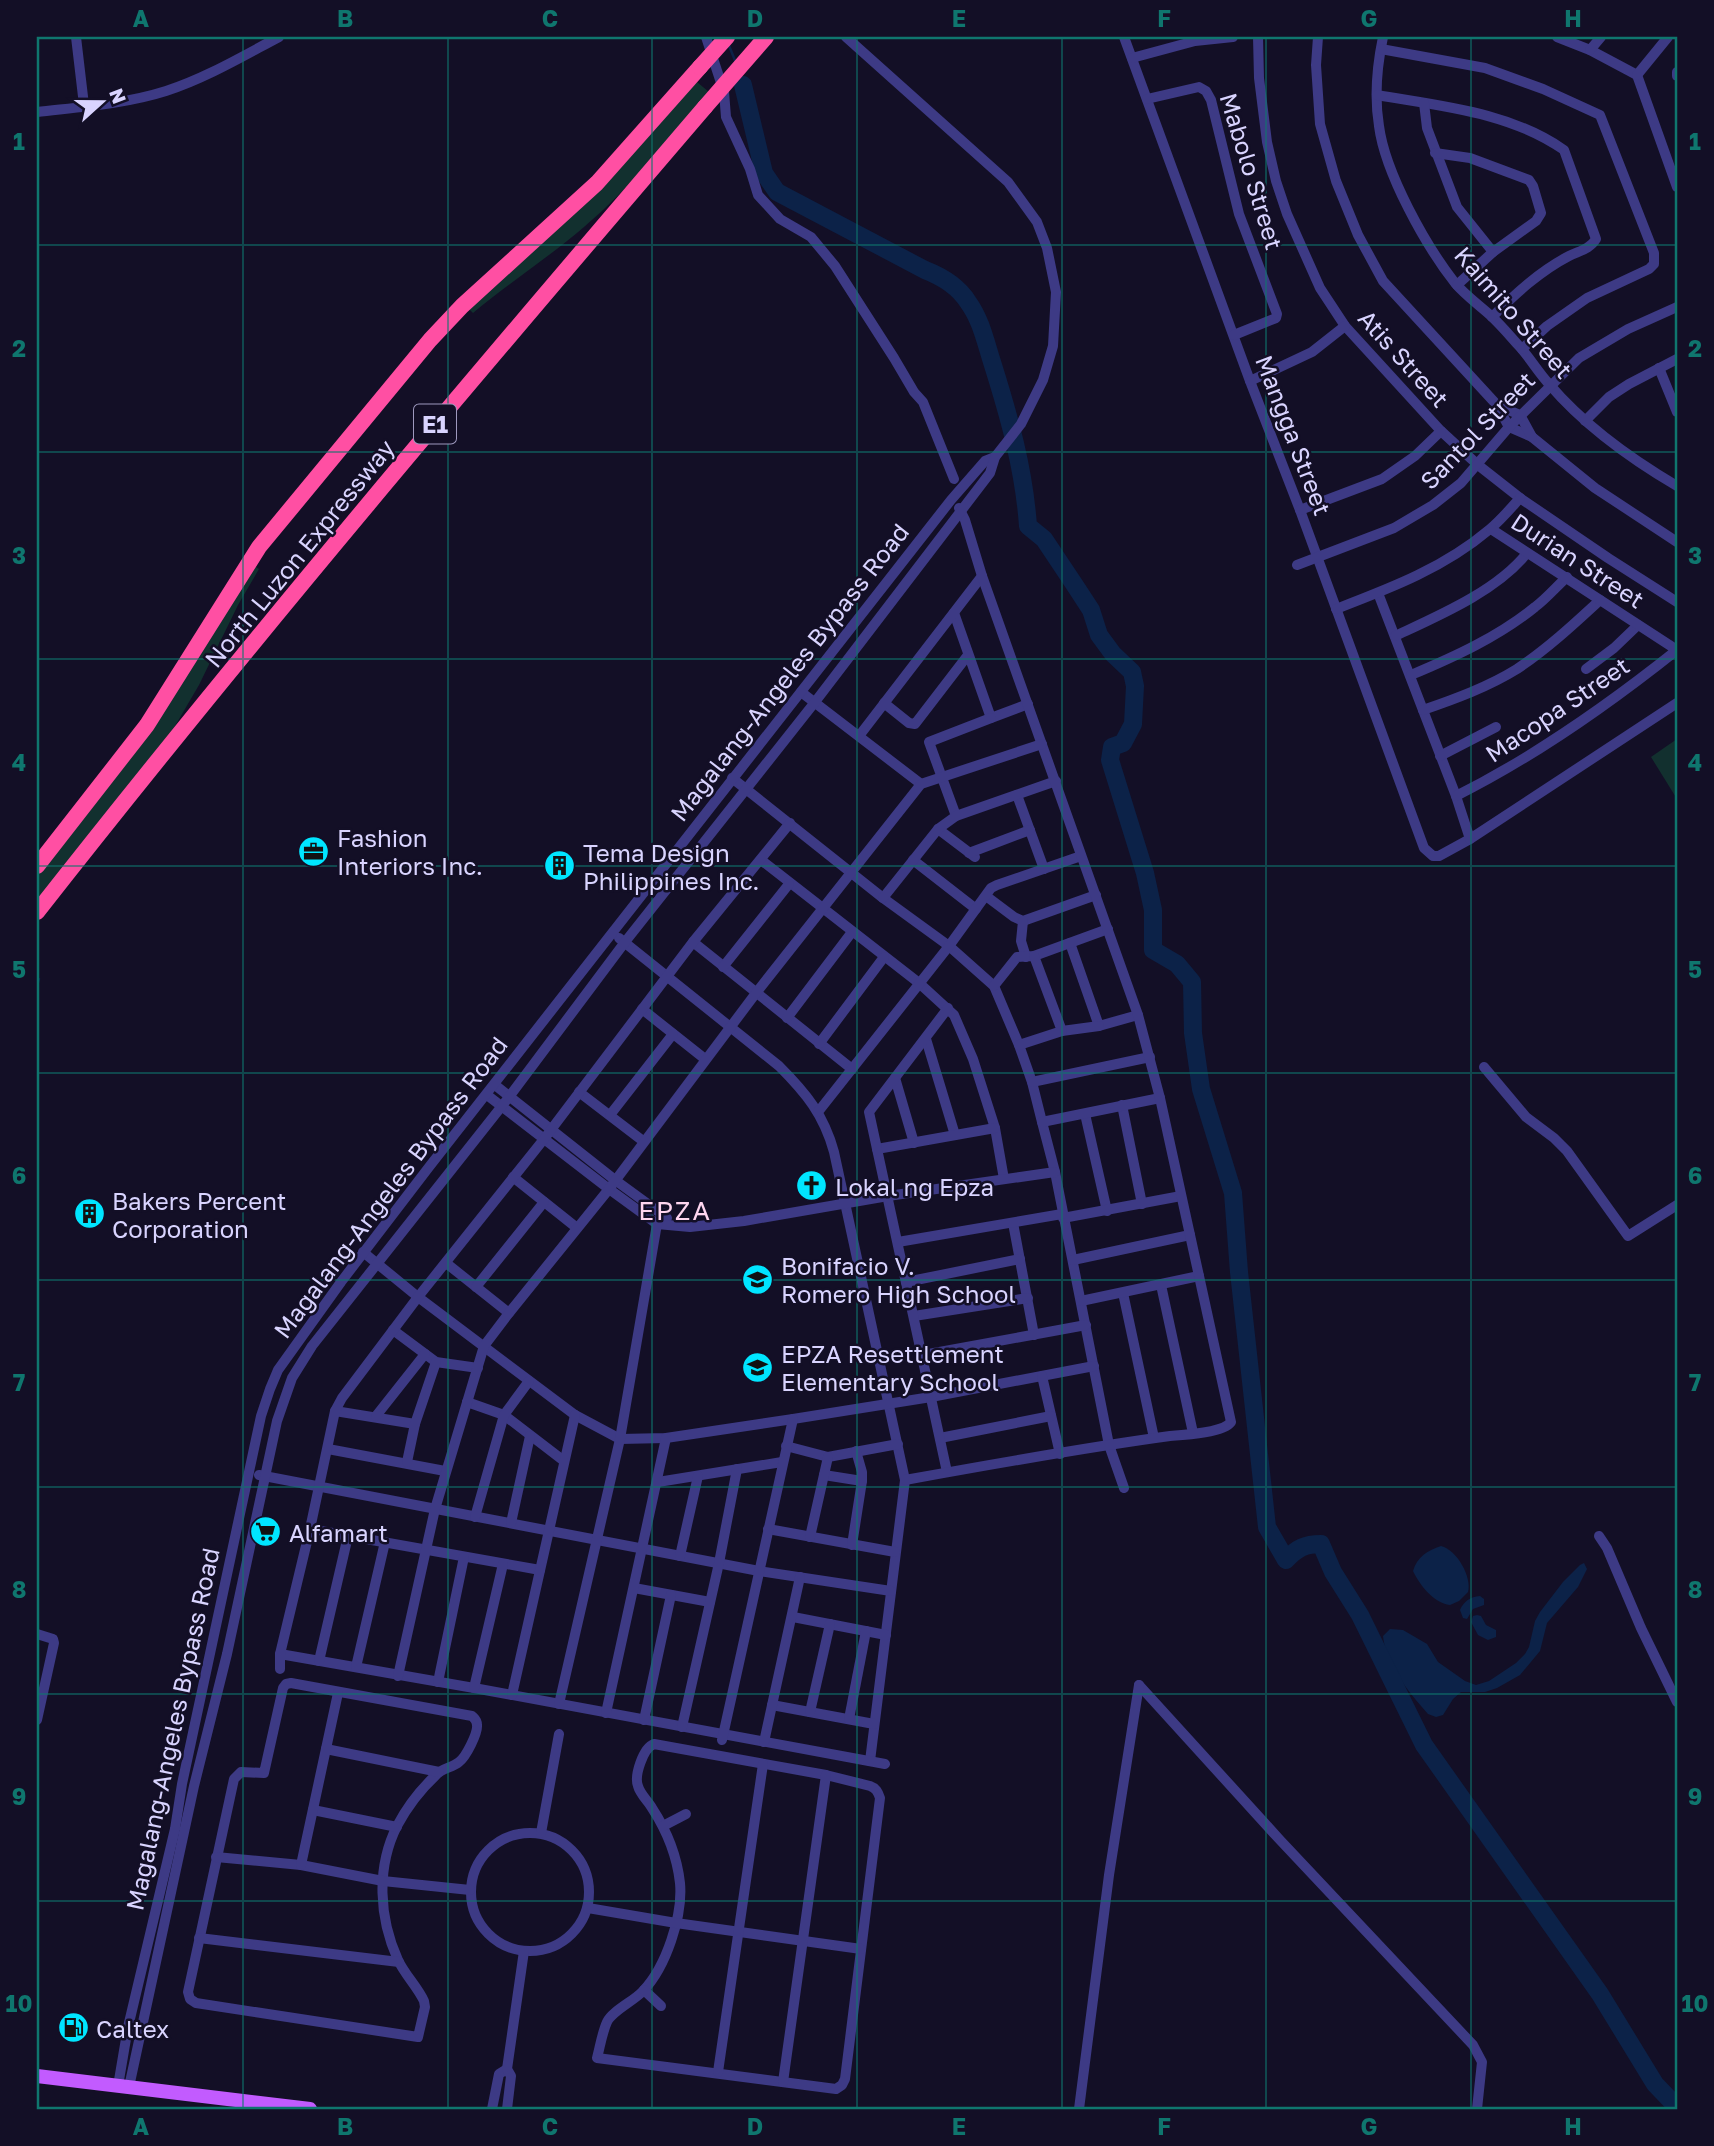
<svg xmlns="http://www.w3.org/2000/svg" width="1714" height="2146" viewBox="0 0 1714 2146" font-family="'Golos Text',sans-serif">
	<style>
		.green { fill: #12302f }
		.water { fill: #0c2248 }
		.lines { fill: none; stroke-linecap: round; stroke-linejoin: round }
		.stream { stroke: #0c2248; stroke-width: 2.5 }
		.river { stroke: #0c2248; stroke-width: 18 }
		.minor { stroke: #3d3a85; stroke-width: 10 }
		.major { stroke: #c25bff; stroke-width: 14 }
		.highway { stroke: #ff4fa3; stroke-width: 16 }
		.highway-bridge { stroke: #ff4fa3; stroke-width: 16 }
		.grid { fill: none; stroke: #0f766e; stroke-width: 2; stroke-opacity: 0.55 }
		.labels { text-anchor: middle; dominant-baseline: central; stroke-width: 5; stroke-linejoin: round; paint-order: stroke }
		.shield { fill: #130f26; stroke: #9e99be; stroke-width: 2 }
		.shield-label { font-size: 23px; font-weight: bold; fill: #d9d4ff }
		.street-label { font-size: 24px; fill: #d9d4ff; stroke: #130f26 }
		.poi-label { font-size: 24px; fill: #d9d4ff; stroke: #130f26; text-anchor: start }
		.neighbourhood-label { font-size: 26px; letter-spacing: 2px; fill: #ffd6f0; stroke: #130f26 }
		.neatline { fill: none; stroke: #0f766e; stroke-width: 2.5 }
		.grid-label { font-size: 23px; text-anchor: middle; font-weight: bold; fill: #0f766e }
	</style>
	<rect width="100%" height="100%" fill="#130f26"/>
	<g class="green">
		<path d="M697,82L709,92C669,139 631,187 584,227C549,257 509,283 473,313L467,307Z"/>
		<path d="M253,565L259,569L238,605L199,685L175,726L37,906V875L123,767Z"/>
		<path d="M1677,739V799L1651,757Z"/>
	</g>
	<g class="water">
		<path d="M1441,1546C1457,1550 1472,1577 1468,1592L1459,1601L1450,1605C1433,1603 1420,1585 1413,1571C1417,1557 1428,1550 1441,1546Z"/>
		<path d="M1584,1563L1587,1569L1578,1587L1547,1623L1540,1651L1520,1675L1497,1688L1485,1692H1461L1453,1699L1443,1715L1436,1717L1428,1714C1409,1692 1386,1666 1383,1636L1390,1629L1403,1630L1427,1644L1438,1662L1465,1681L1476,1685L1489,1681L1516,1663L1525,1654L1529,1647L1535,1621L1540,1612L1563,1582L1580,1565Z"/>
		<path d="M1480,1596L1484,1599V1605L1473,1609L1467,1619L1463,1618L1460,1610C1464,1601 1470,1597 1480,1596Z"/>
		<path d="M1477,1615L1481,1616L1486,1625L1496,1630V1637L1488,1640L1478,1635L1471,1622L1473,1616Z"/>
	</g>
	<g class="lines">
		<g class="stream">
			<path d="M728,43L736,63"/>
			<path d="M740,76L743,85"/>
			<path d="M37,986L39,979"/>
		</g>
		<path class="river" d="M743,85L764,173L777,192L925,270C943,277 958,286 968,302C981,320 985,340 992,362C1009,416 1024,469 1028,526L1044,539L1074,584L1091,610L1099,635L1113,654L1132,672L1135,686L1133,724L1123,743L1112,747L1110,760L1145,873L1153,910V950L1177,964L1192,982L1193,1033L1201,1089L1233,1193L1239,1272L1267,1527L1286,1560C1297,1548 1305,1544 1321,1544L1333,1572L1360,1615L1424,1745L1600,1994L1655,2084L1677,2107"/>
		<g class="minor">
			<path d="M76,37L84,105"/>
			<path d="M706,37L724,92L726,117L750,169L758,195L780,219L811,237L835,266L894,358L914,392L923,402L954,479"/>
			<path d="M1124,37L1250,381L1300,510L1424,848L1433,856H1439L1470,839L1677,703"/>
			<path d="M1258,37L1259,78L1267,142L1276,181L1287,214L1320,288L1345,326L1441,431L1478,465L1520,498L1608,558L1677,602"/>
			<path d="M1318,37L1316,65L1320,124L1336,181L1358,235L1383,281L1497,405L1509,427L1532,437L1595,488L1677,542"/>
			<path d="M1383,37C1377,66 1374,96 1379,126C1385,173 1426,246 1455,283C1465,295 1479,305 1490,315C1501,325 1510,336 1519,346C1530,358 1538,372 1549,384C1584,425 1631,459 1677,486"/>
			<path d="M1557,37L1590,50L1637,75"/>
			<path d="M1381,49L1485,68L1543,89L1600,115L1654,253V264L1649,269L1587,298L1547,326L1522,349"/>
			<path d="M1590,50L1601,37"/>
			<path d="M1132,58L1195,41L1233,37"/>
			<path d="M1677,72V76"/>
			<path d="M1637,75L1677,187"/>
			<path d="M1637,75L1668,37"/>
			<path d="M1377,95C1440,106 1510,112 1564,150L1596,239C1590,249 1579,251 1569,256C1540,271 1515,294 1492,317"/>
			<path d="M1147,99L1199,87L1206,91L1211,100L1239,214L1277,314L1276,318L1234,335"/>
			<path d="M1424,103L1427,128L1457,207L1493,252"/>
			<path d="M37,112C80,107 125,104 166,91C206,78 243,56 279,37"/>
			<path d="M1435,153L1470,158L1529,180L1533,186L1541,213L1536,221L1493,252L1457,285"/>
			<path d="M1659,368L1677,412"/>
			<path d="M1250,381L1312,352L1345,326"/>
			<path d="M1497,405L1520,415L1532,437"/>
			<path d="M1585,421L1609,397L1629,384L1677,359"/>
			<path d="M1300,510L1382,479L1415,456L1441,431"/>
			<path d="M1297,565L1394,528L1433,505L1461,483L1509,427L1579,358L1628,329L1677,307"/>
			<path d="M1378,593L1456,796L1470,839"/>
			<path d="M1336,609C1391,588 1444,568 1490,529C1501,520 1511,508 1520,498"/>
			<path d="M954,613L991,718L1028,704"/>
			<path d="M1395,636C1438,616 1497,591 1527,553"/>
			<path d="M1586,669L1614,648L1638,625"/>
			<path d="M1411,675C1454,657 1498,637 1535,607C1546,599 1556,587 1567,577"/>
			<path d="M801,692L921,784"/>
			<path d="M884,703L909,723L915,724L968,655"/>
			<path d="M1423,710C1455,699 1488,687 1517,669C1547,649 1574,624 1600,600"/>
			<path d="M859,736L982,576"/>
			<path d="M1440,756L1496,727"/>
			<path d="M732,778L883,898L949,946L994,986L1019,1045L1032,1082L1042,1122L1055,1172L1109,1445L1124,1488"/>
			<path d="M1017,795L1044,869"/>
			<path d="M1456,796C1536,756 1608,705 1677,650L1491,529"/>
			<path d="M956,816L929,742L991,718"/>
			<path d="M938,829L975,857"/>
			<path d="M969,853L1030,830"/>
			<path d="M761,860L919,983L954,1015L973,1059L995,1128L1004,1179"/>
			<path d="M913,860L976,909"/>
			<path d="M986,896L1014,917L1023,921L1096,895"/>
			<path d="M883,898L938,829L956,816L1056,781"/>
			<path d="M1023,921L1021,941L1026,957"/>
			<path d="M619,938L779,1066C806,1093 824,1115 834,1152L905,1480L870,1761"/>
			<path d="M693,942L852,1069"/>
			<path d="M1070,943L1099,1026L1138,1015"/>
			<path d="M723,967L789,884"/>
			<path d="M994,986L1017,957L1034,956L1108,929"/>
			<path d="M642,1009L705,1059"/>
			<path d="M787,1018L852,932"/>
			<path d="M1062,1031L1099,1026"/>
			<path d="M926,1039L955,1135"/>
			<path d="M819,1044L884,957"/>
			<path d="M1019,1045L1062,1031L1034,956"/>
			<path d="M1484,1067L1526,1117L1554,1138L1567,1151L1628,1236L1677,1205"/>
			<path d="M895,1078L914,1143"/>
			<path d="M1032,1082L1150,1057"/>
			<path d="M495,1085L615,1180L667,1218"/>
			<path d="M579,1092L643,1141"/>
			<path d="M487,1095L609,1189L657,1224L690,1227L744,1221L888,1196L1055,1172"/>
			<path d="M1122,1105L1142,1204"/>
			<path d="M818,1112L949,946L991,888L997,885L1081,856"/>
			<path d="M1085,1114L1107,1211"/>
			<path d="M610,1115L673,1034"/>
			<path d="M1042,1122L1160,1098"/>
			<path d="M877,1149L995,1128"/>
			<path d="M513,1177L577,1228"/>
			<path d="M1063,1218L1181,1196"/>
			<path d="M1013,1223L1034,1335"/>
			<path d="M898,1242L1062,1214"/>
			<path d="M363,1252L418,1297L575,1415L620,1439L666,1438L793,1419L931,1397L1094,1366"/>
			<path d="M1073,1260L1190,1235"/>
			<path d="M446,1263L509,1313"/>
			<path d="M906,1282L1020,1259"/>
			<path d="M1161,1285L1193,1433"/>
			<path d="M476,1287L544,1202"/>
			<path d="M1123,1293L1154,1438"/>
			<path d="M1081,1301L1199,1276"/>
			<path d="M914,1316L1028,1298"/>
			<path d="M393,1330L436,1362L478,1368"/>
			<path d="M923,1355L1086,1325"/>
			<path d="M1042,1376L1060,1454"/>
			<path d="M467,1402L504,1415L564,1461"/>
			<path d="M335,1411L415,1424"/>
			<path d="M376,1416L425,1354"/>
			<path d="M940,1438L1051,1416"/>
			<path d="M786,1446L828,1457L898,1444"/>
			<path d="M328,1449L445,1471"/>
			<path d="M407,1462L415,1424L436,1362"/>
			<path d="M947,1472L869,1112L948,1008"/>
			<path d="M259,1475L759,1571L891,1591"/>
			<path d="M824,1475L862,1481"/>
			<path d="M905,1480C993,1464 1081,1448 1170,1436C1184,1435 1223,1433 1231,1422L1160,1098L1138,1015L982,576L965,520L959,508"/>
			<path d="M658,1482L782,1462"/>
			<path d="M475,1517L504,1415L529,1381"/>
			<path d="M511,1523L530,1436"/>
			<path d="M310,1529L540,1570"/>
			<path d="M768,1529L895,1552"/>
			<path d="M1599,1536L1607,1548L1641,1628L1677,1702"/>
			<path d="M810,1537L828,1457"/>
			<path d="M852,1545L862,1481V1472L856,1451"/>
			<path d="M680,1556L698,1476"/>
			<path d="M634,1588L710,1602"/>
			<path d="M793,1617L886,1635"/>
			<path d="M37,1634L53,1639L54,1643L37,1720"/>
			<path d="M280,1654L474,1688L885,1764"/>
			<path d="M319,1661L348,1536"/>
			<path d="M356,1667L385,1542"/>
			<path d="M280,1669V1654L310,1529L335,1411L342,1398L418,1297L544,1139L693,942L790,823"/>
			<path d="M398,1676L435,1509L484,1346L509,1313L609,1189L756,993L921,784L1042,744"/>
			<path d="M438,1682L464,1557"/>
			<path d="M291,1683L472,1716C475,1719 477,1720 477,1725C478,1733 466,1757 459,1762C452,1768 442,1768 436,1775C421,1789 407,1807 397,1826C376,1868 379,1918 398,1960C405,1975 417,1986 424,2001L425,2007L418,2037L196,2003L190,1999L188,1992L234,1779L241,1772L264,1773L283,1688L286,1684Z"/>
			<path d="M1139,1685L1280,1840L1473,2045L1482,2062L1477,2109"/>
			<path d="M474,1688L503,1564"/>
			<path d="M512,1695L575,1415"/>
			<path d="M559,1704L620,1439L657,1224L663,1213"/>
			<path d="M772,1705L874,1724"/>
			<path d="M810,1712L830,1624"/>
			<path d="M606,1713L666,1438"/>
			<path d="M849,1719L866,1631"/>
			<path d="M644,1720L671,1595"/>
			<path d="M682,1727L719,1563L737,1469"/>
			<path d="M722,1740L793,1419"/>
			<path d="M764,1742L800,1577"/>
			<path d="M654,1744L826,1775L870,1786C876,1788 878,1792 880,1798L845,2079L842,2085L836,2089L597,2058C600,2047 602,2033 607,2022C612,2011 634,2001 643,1991C666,1967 683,1916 680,1883C677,1856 667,1831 652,1808C648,1801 640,1794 638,1786C634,1776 643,1748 654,1744Z"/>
			<path d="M326,1749L439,1772"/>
			<path d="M313,1810L397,1827"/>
			<path d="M663,1826L686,1814"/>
			<circle cx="530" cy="1892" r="59"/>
			<path d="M541,1833L559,1734"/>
			<path d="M216,1857L301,1865L383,1881L470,1890"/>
			<path d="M301,1865L338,1693"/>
			<path d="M588,1908L676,1923L861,1949"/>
			<path d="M199,1938L399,1962"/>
			<path d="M644,1990L661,2006"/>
			<path d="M718,2072L763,1764"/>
			<path d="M783,2082L826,1775"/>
			<path d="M118,2086L128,2027L175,1829L182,1784L261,1416L270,1389L278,1370L341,1282L429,1167L951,500L985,461L995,457"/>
			<path d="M129,2087L194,1786L227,1654L277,1421L292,1378L312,1346L509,1097L625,942L815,702L990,473L995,457L1021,424L1043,380L1053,346L1056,292L1047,248L1037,222L1008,182L846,37"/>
			<path d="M492,2109L499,2074L507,2069"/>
			<path d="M507,2109L511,2076L507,2069L524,1951"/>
			<path d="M1079,2109L1109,1875L1139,1685"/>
		</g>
		<path class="major" d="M37,2076L310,2109"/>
		<g class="highway">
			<path d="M37,866L147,725L259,547L430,340L462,306L597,183L700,67"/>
			<path d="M37,912C252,638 478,372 705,107"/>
		</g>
		<g class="highway-bridge">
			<path d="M700,67L727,37"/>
			<path d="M705,107L766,37"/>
		</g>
	</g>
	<path class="grid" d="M243,37V2109M448,37V2109M652,37V2109M857,37V2109M1062,37V2109M1266,37V2109M1471,37V2109M37,245H1677M37,452H1677M37,659H1677M37,866H1677M37,1073H1677M37,1280H1677M37,1487H1677M37,1694H1677M37,1901H1677"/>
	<defs>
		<symbol id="office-disc" viewBox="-11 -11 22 22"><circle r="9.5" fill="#00e5ff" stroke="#130f26"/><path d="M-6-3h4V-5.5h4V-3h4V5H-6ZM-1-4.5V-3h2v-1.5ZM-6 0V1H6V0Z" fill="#111"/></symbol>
		<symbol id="building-disc" viewBox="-11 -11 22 22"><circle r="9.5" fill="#00e5ff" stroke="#130f26"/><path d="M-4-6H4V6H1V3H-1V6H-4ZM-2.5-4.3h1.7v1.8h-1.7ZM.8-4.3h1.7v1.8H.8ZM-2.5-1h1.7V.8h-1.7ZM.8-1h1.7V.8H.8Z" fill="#111"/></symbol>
		<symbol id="church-disc" viewBox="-11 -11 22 22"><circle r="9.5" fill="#00e5ff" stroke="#130f26"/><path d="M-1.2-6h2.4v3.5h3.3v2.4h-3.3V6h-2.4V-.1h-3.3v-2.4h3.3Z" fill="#111"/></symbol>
		<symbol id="school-disc" viewBox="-11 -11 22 22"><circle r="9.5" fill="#00e5ff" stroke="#130f26"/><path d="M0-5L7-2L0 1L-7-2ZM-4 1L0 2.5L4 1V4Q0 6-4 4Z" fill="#111"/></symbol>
		<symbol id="supermarket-disc" viewBox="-11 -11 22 22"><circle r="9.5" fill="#00e5ff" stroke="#130f26"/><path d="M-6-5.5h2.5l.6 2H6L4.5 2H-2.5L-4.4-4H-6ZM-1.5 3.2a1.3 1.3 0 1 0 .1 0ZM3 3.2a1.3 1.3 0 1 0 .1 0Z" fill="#111"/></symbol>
		<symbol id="fuel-disc" viewBox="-11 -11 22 22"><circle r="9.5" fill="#00e5ff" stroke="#130f26"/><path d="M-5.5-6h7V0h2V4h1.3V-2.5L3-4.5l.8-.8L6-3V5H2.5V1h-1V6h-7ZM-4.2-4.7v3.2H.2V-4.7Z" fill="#111"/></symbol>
	</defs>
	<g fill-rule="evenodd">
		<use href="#office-disc" x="296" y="834" width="35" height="35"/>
		<use href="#building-disc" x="542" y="848" width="35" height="35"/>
		<use href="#church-disc" x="794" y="1168" width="35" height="35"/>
		<use href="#building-disc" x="72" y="1196" width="35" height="35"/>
		<use href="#school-disc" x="740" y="1262" width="35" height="35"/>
		<use href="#school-disc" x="740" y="1350" width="35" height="35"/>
		<use href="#supermarket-disc" x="248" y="1514" width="35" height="35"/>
		<use href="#fuel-disc" x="56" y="2010" width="35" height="35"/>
	</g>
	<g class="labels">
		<rect class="shield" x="414" y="404.5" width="42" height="39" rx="5"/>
		<g class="shield-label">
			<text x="435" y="424">E1</text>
		</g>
		<g class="street-label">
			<text transform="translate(1252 171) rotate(73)">Mabolo Street</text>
			<text transform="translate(1514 312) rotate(49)">Kaimito Street</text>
			<text transform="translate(1404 358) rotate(48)">Atis Street</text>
			<text transform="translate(1477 430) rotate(-46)">Santol Street</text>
			<text transform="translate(1294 435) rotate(69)">Mangga Street</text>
			<text transform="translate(299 553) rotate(-51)">North Luzon Expressway</text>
			<text transform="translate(1578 560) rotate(33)">Durian Street</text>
			<text transform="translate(789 672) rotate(-52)">Magalang-Angeles Bypass Road</text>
			<text transform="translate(1557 709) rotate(-34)">Macopa Street</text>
			<text transform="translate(390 1187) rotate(-53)">Magalang-Angeles Bypass Road</text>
			<text transform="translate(172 1729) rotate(-78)">Magalang-Angeles Bypass Road</text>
		</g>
		<g class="poi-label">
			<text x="337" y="837">Fashion<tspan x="337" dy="28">Interiors Inc.</tspan></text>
			<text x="583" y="852">Tema Design<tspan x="583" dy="28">Philippines Inc.</tspan></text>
			<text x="835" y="1186">Lokal ng Epza</text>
			<text x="112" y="1200">Bakers Percent<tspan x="112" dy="28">Corporation</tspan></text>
			<text x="781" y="1265">Bonifacio V.<tspan x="781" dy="28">Romero High School</tspan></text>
			<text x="781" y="1353">EPZA Resettlement<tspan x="781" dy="28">Elementary School</tspan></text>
			<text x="289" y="1532">Alfamart</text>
			<text x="96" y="2028">Caltex</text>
		</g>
		<g class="neighbourhood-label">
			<text x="675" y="1210">EPZA</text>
		</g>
	</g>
	<rect width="1714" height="2146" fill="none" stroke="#130f26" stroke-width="77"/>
	<g transform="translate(102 102) rotate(69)" stroke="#130f26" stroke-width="5" paint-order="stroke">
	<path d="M0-5L12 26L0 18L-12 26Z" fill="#d9d4ff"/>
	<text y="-10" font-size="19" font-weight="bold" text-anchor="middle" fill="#d9d4ff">N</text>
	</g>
	<rect x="38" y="38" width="1638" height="2070" class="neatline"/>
	<g class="grid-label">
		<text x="141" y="27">A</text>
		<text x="345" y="27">B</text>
		<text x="550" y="27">C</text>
		<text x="755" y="27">D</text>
		<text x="959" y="27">E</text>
		<text x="1164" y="27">F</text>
		<text x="1369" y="27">G</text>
		<text x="1573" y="27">H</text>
		<text x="19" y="150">1</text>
		<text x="1695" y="150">1</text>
		<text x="19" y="357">2</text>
		<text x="1695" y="357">2</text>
		<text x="19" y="564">3</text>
		<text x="1695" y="564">3</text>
		<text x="19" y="771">4</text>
		<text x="1695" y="771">4</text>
		<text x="19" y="978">5</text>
		<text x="1695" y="978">5</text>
		<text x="19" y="1184">6</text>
		<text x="1695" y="1184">6</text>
		<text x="19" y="1391">7</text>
		<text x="1695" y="1391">7</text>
		<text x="19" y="1598">8</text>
		<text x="1695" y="1598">8</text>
		<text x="19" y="1805">9</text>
		<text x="1695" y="1805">9</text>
		<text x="19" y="2012">10</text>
		<text x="1695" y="2012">10</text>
		<text x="141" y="2135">A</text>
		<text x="345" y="2135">B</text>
		<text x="550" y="2135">C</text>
		<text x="755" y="2135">D</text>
		<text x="959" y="2135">E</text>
		<text x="1164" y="2135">F</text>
		<text x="1369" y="2135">G</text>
		<text x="1573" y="2135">H</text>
	</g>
</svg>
